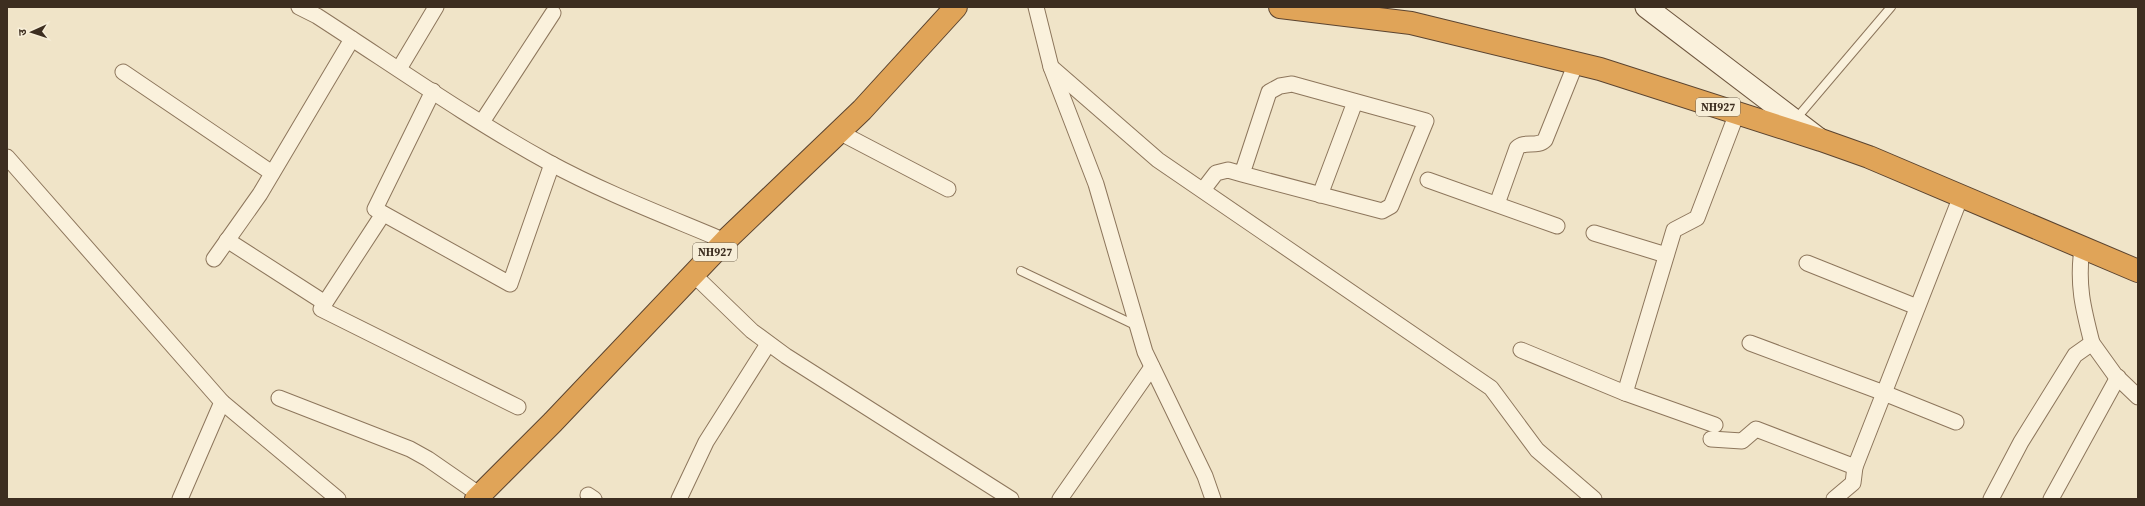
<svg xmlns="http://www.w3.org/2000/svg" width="2145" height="506" viewBox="0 0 2145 506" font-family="'Source Serif 4','Noto Sans Devanagari',serif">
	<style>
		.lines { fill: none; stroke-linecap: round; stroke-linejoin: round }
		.lane-casing { stroke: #8d765c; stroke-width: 10 }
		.street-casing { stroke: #8d765c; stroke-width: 17 }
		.secondary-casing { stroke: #6f573f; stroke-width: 23 }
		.highway-casing { stroke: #5b4430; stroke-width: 24 }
		.lane { stroke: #faf1dc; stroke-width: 8 }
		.street { stroke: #faf1dc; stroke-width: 15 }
		.secondary { stroke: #faf1dc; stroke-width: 21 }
		.highway { stroke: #e0a458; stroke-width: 22 }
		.labels { text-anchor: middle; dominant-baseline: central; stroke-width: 4; stroke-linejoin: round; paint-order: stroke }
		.shield { fill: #f7eed8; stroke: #756857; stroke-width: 1 }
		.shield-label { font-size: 11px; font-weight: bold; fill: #3d2e20 }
	</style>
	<rect width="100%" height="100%" fill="#f0e4c8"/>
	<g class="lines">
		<defs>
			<g id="lane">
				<path d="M1795,120L1891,7"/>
				<path d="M1021,271L1137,326"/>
			</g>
			<g id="street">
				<path d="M299,7L317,16C393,65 468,118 548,162C605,193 666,216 725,241"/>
				<path d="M1036,7L1051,67L1096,184L1145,352L1205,476L1213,499"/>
				<path d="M1051,67L1158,160L1491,388L1537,450L1594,499"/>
				<path d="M399,69L436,7"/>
				<path d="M123,72L272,173"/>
				<path d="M433,91L375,209L510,284L552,164"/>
				<path d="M482,122L553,13"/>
				<path d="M839,132L948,189"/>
				<path d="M7,157L222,402L338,499"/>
				<path d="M1428,180L1557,226"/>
				<path d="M1203,190L1216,173L1228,170L1242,174L1382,211L1391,206L1426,121L1292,84L1280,86L1269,92L1242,174"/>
				<path d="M1320,195L1355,102"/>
				<path d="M1497,204L1517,148C1525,140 1537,148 1545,140L1576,63"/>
				<path d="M383,214L321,309L518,407"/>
				<path d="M1594,233L1666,255"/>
				<path d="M227,240L325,303"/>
				<path d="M2082,248C2077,285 2083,308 2092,343"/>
				<path d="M214,259L260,194L352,39"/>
				<path d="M1807,263L1917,307"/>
				<path d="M694,275L752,331L786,356L1011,499"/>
				<path d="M1750,343L1884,393L1961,196"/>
				<path d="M1521,350L1625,393"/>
				<path d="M279,398L410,449L428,459L480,495"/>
				<path d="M1715,425L1625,393L1674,230L1697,218L1737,113"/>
				<path d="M1711,439L1742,441L1756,429L1855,467L1884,393L1956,422"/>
				<path d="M588,495L594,499"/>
				<path d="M180,499L222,402"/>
				<path d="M679,499L706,442L768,344"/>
				<path d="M1060,499L1152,367"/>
				<path d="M1834,499L1853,483L1855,467"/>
				<path d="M1991,499L2021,442L2075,355L2092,343L2115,375L2138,397"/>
				<path d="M2051,499L2118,377"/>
			</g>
			<path id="secondary" d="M1646,7L1818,138"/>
			<g id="highway">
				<path d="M1280,7L1411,23L1600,69L1821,140L1869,157L2138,271"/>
				<path d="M476,499L553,422L725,241L862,110L956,7"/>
			</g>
		</defs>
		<use href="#lane" class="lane-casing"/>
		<use href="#street" class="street-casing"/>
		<use href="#secondary" class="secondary-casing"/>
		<use href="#highway" class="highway-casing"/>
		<use href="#lane" class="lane"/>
		<use href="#street" class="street"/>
		<use href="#secondary" class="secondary"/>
		<use href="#highway" class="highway"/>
	</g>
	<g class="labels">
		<g class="shield">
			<rect x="1696" y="98" width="44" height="18" rx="3"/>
			<rect x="693" y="243" width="44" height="18" rx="3"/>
		</g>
		<g class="shield-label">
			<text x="1718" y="107">NH927</text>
			<text x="715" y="252">NH927</text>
		</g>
	</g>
	<rect width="2145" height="506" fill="none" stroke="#3d2e20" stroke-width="16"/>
	<g transform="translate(32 32) rotate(267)" stroke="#f7eed8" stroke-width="3" paint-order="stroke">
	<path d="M0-3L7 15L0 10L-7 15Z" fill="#3d2e20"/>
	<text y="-6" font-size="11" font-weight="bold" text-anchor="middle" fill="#3d2e20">उ</text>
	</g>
</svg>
